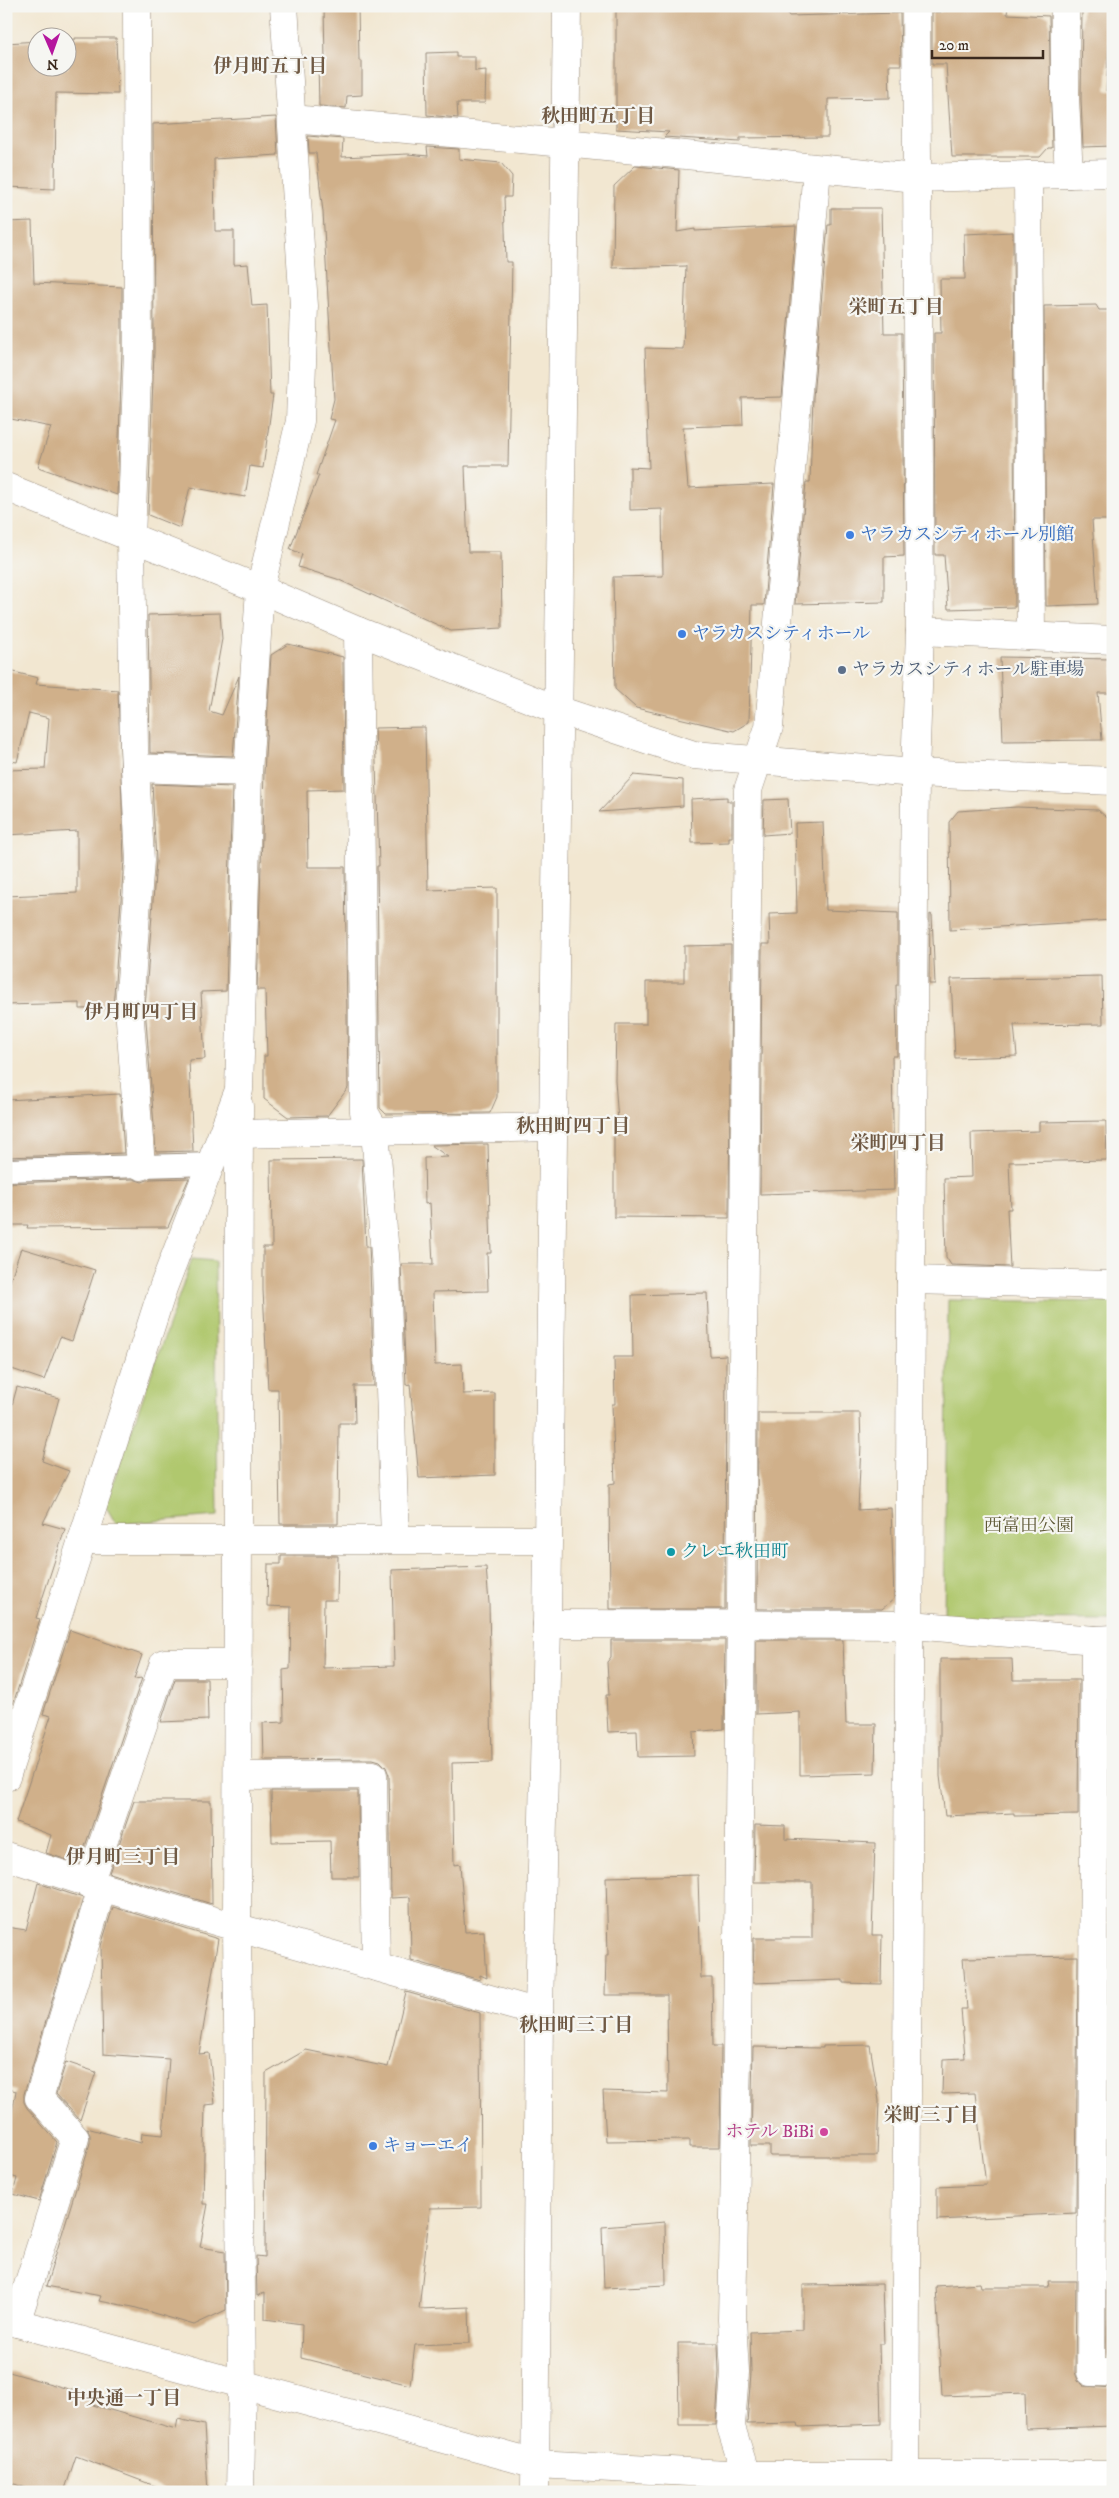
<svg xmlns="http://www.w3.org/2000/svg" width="1119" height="2498" viewBox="0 0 1119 2498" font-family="'IM FELL DW Pica','Noto Serif JP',serif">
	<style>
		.green { fill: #b0c86e; stroke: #767946 }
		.building { fill: #d0b08a }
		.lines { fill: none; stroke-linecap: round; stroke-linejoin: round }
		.service-casing { stroke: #968878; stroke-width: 24 }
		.minor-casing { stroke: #968878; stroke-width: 29 }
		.tertiary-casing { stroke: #968878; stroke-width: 29 }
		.service { stroke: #fff; stroke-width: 22 }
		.minor { stroke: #fff; stroke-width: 28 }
		.tertiary { stroke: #fff; stroke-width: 28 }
		.shop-dot { fill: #3f7fe0; stroke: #f6f6f2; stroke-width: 2 }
		.service-dot { fill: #5c6f8a; stroke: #f6f6f2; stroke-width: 2 }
		.culture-dot { fill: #0f9aa8; stroke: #f6f6f2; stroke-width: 2 }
		.hotel-dot { fill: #d1479c; stroke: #f6f6f2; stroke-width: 2 }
		.labels { text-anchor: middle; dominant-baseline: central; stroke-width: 4.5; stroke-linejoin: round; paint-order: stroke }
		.shop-label { font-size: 18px; fill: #366cbe; stroke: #f6f6f2; text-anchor: start }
		.service-label { font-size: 18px; fill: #4e5e75; stroke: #f6f6f2; text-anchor: start }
		.park-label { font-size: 18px; fill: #5e5936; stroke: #f6f6f2 }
		.culture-label { font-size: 18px; fill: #0d838f; stroke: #f6f6f2; text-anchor: start }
		.hotel-label { font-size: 18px; fill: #b23c85; stroke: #f6f6f2; text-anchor: end }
		.neighbourhood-label { font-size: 19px; font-weight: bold; fill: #6f5944; stroke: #f6f6f2 }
	</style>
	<rect width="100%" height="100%" fill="#f6f6f2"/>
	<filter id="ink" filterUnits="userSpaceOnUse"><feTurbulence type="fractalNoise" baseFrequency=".02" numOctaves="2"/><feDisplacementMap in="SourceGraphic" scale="10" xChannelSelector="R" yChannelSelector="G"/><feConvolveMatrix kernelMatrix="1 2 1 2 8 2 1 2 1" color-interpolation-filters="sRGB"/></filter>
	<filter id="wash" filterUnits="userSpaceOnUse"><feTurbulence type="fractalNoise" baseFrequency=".0096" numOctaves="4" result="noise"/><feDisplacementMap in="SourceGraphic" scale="20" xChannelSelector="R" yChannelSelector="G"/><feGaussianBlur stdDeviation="1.12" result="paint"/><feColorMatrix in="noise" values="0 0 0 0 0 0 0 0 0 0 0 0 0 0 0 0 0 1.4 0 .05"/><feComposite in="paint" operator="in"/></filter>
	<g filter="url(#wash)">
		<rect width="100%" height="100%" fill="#f2e7d1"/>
		<g class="green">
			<path d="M192,1259L215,1261L218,1516L116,1524L105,1505Z"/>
			<path d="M948,1300L1113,1302V1620L944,1619Z"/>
		</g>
		<g id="blocks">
			<g class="building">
				<path d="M324,6H358L359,61H362V95L347,96L346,108L319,106L318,62H325Z"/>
				<path d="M673,6H788V16L900,13L901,65H889L890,98L828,99V137L740,138V142L664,137L669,132L616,129V8L674,11Z"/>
				<path d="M941,6H1008L1007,14L1049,16L1052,148H1048L1040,157H952L946,64H932V12H941Z"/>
				<path d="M1082,6L1111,9L1106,91H1113V146L1083,147L1081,99Z"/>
				<path d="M75,38H116L118,94L56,93L55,189L6,187V43L38,41V68H68V40H75Z"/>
				<path d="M456,52V57H475V71L486,70L485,103H457L458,118L427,115L426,53Z"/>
				<path d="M276,117L278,155L214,159L215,231H234V265L248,264L252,306L267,305L270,395H273L263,468L250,466L245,497L190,487L180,528L148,515L154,351L153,124Z"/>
				<path d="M308,136L343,139L342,157L408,154L428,156L427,147L459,149V159L501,163L512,176L511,197H504L506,262H512L508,466H465L468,552H501L502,628L451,631L337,579L298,567L302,554L290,549L319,475H316L335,420L329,419L334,399L323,212L316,153H309Z"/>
				<path d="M635,166L679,170L677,232L695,229V231L796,226L782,397L742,398L743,425L683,427L688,488L774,484L764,605H752L749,722L734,731L636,708L615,689L613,577L663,576L662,509L630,510V467L649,468L645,348L683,349L686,266L613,268L614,186Z"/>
				<path d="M831,208H881L884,333H902L904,556L884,557V602L795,604L806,482H810L813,397L828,225H831Z"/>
				<path d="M32,221L34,283L122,287V351L117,495L38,467L51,427L6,418V222Z"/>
				<path d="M1013,232L1015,607L948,609L944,555H935L934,333H941L940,279H965L964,234Z"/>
				<path d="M1096,305L1099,310H1112L1113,520H1092L1098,604L1046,606L1044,306Z"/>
				<path d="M220,613L222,639L209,711L222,715L239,676L233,756L150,753L148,615Z"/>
				<path d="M288,644L343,657L344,789L307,790L308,867H345L348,1088L327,1116L288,1117L264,1099V1056H267L265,990H257L264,773L271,655Z"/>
				<path d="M1000,657L1113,659V693H1098L1102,740L1003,741Z"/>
				<path d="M6,670L38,678L36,684L118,690L124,860L113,1008L80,1009V1003L6,1005V896L77,893V831L6,835V770L45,769L49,718L29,713L17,762L6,760Z"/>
				<path d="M425,727L428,890L497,888V1097L490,1113L386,1114L380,1108L377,866H379L375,728Z"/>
				<path d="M634,775L683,780V806L599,812Z"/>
				<path d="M152,784L232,787L226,991L201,992L205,1059L189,1060L193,1151L156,1152L145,1007L156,861Z"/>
				<path d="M727,797V801H732V837H729V842L692,843L691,799Z"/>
				<path d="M788,799L790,833L763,835L764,800Z"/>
				<path d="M1017,807L1098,810L1113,823V920L950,930L949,822L958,811Z"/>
				<path d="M823,822L826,910L898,913V985H896L897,1056H892L894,1190L760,1194L762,944H770L769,914L797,913L795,823Z"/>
				<path d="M930,914L932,915L935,984H929Z"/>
				<path d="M731,945L729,1218L614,1217V1135H619L615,1080L616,1024H646V982H684V946Z"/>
				<path d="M1102,976L1103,1024L1014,1025L1017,1056L955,1058L951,979Z"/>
				<path d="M120,1094L124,1153L6,1157V1100Z"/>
				<path d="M1106,1121L1107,1160L1009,1162L1011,1209H1007L1010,1267L951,1265L946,1257L944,1178L972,1177L971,1133L1039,1131V1122Z"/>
				<path d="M488,1144L491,1253H487L488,1291L433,1292L435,1365L462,1364L463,1394L495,1393V1475L419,1478L410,1384L406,1385L401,1264H433L430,1203L425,1204L424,1158L448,1157L431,1145Z"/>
				<path d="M362,1159L366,1247H369L370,1268L374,1386H354L355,1423H339L338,1524H280L278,1389H268L263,1290V1247H272L271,1160Z"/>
				<path d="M189,1178L168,1227L27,1228L28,1225H7V1183L133,1179L142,1182L150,1179Z"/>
				<path d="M21,1248L95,1270L72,1341L60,1337L44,1380L6,1367V1293Z"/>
				<path d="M707,1293L710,1356L726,1355L725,1609H610L609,1484L615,1483L612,1404H615L614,1357H633L632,1295Z"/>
				<path d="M17,1387L59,1398L42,1461L69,1471L43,1523L65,1529L36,1618L40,1619L13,1704L6,1702V1427Z"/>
				<path d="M758,1413H860L861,1445L858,1510L891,1508L894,1599L882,1609H757Z"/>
				<path d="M281,1556H338L337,1600H324L323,1668L394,1666L392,1570L486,1567L489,1603L492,1762L452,1763L454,1865L460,1864L465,1932L484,1931L487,1978L480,1975V1980L411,1960L410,1897L391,1898L389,1775L386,1767L380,1761L373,1759L264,1760L263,1723L284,1722L283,1670L290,1669L291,1607L267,1606L268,1564H281Z"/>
				<path d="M70,1630L142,1655L134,1679L142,1678L79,1864L46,1853L51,1835L16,1822L51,1716L43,1714Z"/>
				<path d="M611,1640H725L724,1729L693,1732L694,1756L638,1757L637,1731L608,1732L606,1695H609L607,1662L611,1657Z"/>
				<path d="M756,1640H843L846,1724H876L875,1773L800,1775V1712L756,1714Z"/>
				<path d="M940,1659H1012L1013,1680H1079L1078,1815L1014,1816V1813L945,1816L940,1776Z"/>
				<path d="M175,1679H207L208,1720L161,1722Z"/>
				<rect x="1110" y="1679" width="3" height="112"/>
				<path d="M271,1791H358L359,1877H331L330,1841L272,1842Z"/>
				<path d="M134,1801H211L212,1904L109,1873Z"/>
				<path d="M755,1825L785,1826V1839L875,1843L872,1935H882L881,1984L843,1983V1980L753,1983L754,1938H812V1882H754Z"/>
				<path d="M698,1875L701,1978H712L713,2046H721L720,2147H690V2140L606,2141L603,2091L668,2093L667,1995H605L606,1955H608L606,1877Z"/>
				<path d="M38,1883L83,1898L24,2094V2102L27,2108L57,2142L39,2201L13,2194L17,2178L6,2175V2142L16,2091L6,2088V1927L26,1930Z"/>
				<path d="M113,1907L218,1939L199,2054L209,2053L215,2104L205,2105L203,2204H208L200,2247L225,2251L226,2310L194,2325L133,2307L99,2301L101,2296L46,2286L90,2143V2135L87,2128L141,2143L142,2133L163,2135L169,2059L103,2054L101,1946Z"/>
				<path d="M1078,1956L1076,2213L937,2220V2187L986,2185L975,2093L942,2094L943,2059L965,2058L961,2009H967L963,1958Z"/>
				<path d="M406,1992L480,2013L481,2207L430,2208L419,2309L469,2307L470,2343L415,2345L410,2385L301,2358L302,2324L265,2319V2292L257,2296L256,2256L265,2257L266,2073L306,2050L388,2067Z"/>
				<path d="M870,2045L879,2101L877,2156H770V2146H751L753,2047L823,2048V2046Z"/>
				<path d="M66,2062L96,2072L80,2120L56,2094Z"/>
				<path d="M665,2222L666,2285L604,2288L602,2227Z"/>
				<path d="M1048,2281H1076L1075,2372L1078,2380L1084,2386L1113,2388V2426L1026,2429L1025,2393L942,2396L936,2286L980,2283L981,2287H1049Z"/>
				<rect x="1107" y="2281" width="6" height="75"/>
				<path d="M882,2284L884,2344H879L881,2424L799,2427L798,2423L747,2424L751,2373L750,2332L803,2330V2285Z"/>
				<path d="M678,2343H718L719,2372L716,2425H679Z"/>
				<path d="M6,2371L96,2397L93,2405L176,2429L178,2419L204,2425L208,2492H171L76,2456L64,2492H37L6,2481Z"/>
			</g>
		</g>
	</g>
	<g filter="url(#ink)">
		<use href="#blocks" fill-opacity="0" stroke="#968878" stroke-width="1"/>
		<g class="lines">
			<defs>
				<path id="service" d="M6,1170L211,1164"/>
				<g id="minor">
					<path d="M137,6L138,351L131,539L134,748L140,860L129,1007L141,1166"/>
					<path d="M1065,6V99L1069,174"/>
					<path d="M292,119L565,143L916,178L1113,173"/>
					<path d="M1028,175L1031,636"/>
					<path d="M358,631L364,1112L375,1131L386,1267L395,1539"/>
					<path d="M920,631L1113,640"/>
					<path d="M135,768L248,772"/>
					<path d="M239,1106L237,1929L242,2385L240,2492"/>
					<path d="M240,1134L552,1127"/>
					<path d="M911,1280L1113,1285"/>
					<path d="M82,1540H547"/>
					<path d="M547,1624L911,1625L1095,1640L1113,1639"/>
					<path d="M1095,1640L1091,2372H1113"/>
					<path d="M238,1776L373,1775L376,1967"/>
					<path d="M6,1777L163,1288L239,1090L248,772L260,589L300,421L304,306L284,6"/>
					<path d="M6,1856C182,1915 361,1962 539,2013"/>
					<path d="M89,1884L164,1663H238"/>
					<path d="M16,2323L75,2138L39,2098L102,1888"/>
					<path d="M746,2492V2475L731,2427L735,2372L732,2320L737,2057L748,790L769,727L817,169"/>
					<path d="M905,2492L911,1280L915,773L920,631L916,6"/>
				</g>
				<g id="tertiary">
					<path d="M6,487L260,589L358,631L558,710L694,755L915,773L1113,781"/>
					<path d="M6,2320L536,2464L746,2475H1113"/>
					<path d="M535,2492L539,2013L547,1624L567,6"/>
				</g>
			</defs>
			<use href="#service" class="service-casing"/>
			<use href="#minor" class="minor-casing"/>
			<use href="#tertiary" class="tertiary-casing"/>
			<use href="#service" class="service"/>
			<use href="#minor" class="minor"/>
			<use href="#tertiary" class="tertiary"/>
		</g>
	</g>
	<g class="shop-dot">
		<circle cx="850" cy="535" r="5"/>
		<circle cx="682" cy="634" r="5"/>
		<circle cx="373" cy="2146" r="5"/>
	</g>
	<circle class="service-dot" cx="842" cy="670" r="5"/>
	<circle class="culture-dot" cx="671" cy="1552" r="5"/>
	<circle class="hotel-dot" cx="824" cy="2132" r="5"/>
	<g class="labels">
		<g class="shop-label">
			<text x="860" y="535">ヤラカスシティホール別館</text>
			<text x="692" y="634">ヤラカスシティホール</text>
			<text x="383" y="2146">キョーエイ</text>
		</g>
		<g class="service-label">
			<text x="852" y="670">ヤラカスシティホール駐車場</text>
		</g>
		<g class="park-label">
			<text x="1029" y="1526">西富田公園</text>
		</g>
		<g class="culture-label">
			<text x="681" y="1552">クレエ秋田町</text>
		</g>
		<g class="hotel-label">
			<text x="814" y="2132">ホテル BiBi</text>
		</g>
		<g class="neighbourhood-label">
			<text x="270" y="66">伊月町五丁目</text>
			<text x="598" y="116">秋田町五丁目</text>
			<text x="896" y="307">栄町五丁目</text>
			<text x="141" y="1012">伊月町四丁目</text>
			<text x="573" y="1126">秋田町四丁目</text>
			<text x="898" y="1143">栄町四丁目</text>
			<text x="123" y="1857">伊月町三丁目</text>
			<text x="576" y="2025">秋田町三丁目</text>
			<text x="931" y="2115">栄町三丁目</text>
			<text x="124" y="2398">中央通一丁目</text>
		</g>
	</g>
	<rect width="1119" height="2498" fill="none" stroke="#f6f6f2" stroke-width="25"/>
	<g transform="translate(52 52) rotate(178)"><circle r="24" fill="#f6f6f2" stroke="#aba49d"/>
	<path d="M0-4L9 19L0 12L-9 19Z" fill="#b5179e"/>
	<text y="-8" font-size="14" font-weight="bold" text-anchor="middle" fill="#3b2a1e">N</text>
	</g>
	<path d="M932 50v8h111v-8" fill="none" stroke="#3b2a1e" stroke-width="2.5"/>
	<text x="939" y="50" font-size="15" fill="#3b2a1e" stroke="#f6f6f2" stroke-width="4" paint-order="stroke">20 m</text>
</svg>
